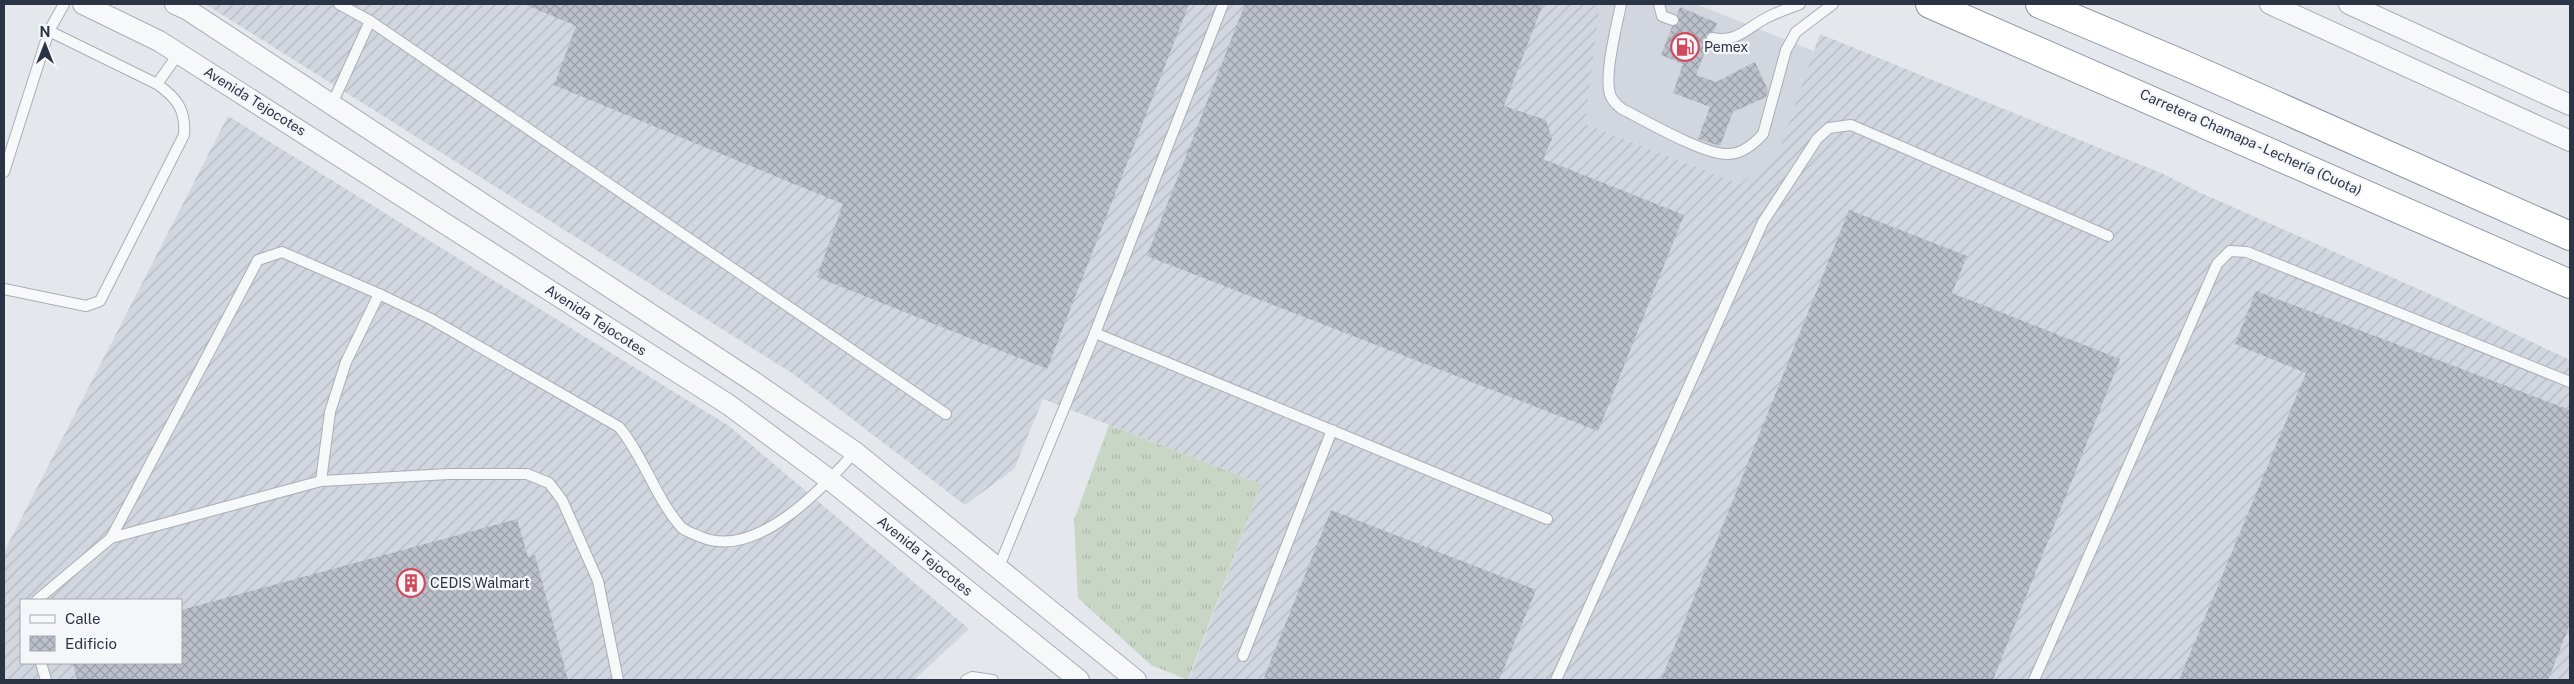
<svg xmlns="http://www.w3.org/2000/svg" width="2574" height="684" viewBox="0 0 2574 684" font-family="'Public Sans',sans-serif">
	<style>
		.built { fill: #d2d6de }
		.industrial { fill: url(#industrial-furrows); fill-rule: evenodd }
		.grass { fill: url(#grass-tufts) }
		.building { fill: url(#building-cross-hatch) }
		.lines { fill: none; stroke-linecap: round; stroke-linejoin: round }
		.service-casing { stroke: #a9aeb7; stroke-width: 12 }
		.minor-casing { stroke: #a9aeb7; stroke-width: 22 }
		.motorway-casing { stroke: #8b94a3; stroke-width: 30 }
		.service { stroke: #f7f8fa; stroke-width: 10 }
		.minor { stroke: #f7f8fa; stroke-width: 20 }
		.motorway { stroke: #fff; stroke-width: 28 }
		.labels { text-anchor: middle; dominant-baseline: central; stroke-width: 4.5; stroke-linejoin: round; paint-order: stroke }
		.poi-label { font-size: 14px; fill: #2b3445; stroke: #f4f6f9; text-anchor: start }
		.street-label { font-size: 14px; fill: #2b3445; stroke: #f4f6f9 }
	</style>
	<defs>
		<pattern id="industrial-furrows" width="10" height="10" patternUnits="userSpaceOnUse" patternTransform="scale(1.25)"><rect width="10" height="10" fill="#d2d6de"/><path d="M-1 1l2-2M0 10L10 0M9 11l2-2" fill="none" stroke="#b4b8c0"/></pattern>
		<pattern id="grass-tufts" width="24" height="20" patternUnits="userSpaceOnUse" patternTransform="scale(1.25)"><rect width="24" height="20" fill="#c9d6c5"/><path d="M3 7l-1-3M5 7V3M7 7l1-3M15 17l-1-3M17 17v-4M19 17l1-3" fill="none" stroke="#adb8ab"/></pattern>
		<pattern id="building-cross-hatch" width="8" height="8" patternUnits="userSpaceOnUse" patternTransform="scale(1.25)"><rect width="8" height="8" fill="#bbc0ca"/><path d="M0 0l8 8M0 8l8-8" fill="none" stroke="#989da6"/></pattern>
	</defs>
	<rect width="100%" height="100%" fill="#e4e7ec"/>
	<path class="built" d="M1600,4H1696L1816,52L1779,151L1740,184L1585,124Z"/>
	<g class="industrial">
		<path d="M205,4H1600L1585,124L1740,184L1779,151L1820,34L2161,173L2201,193L2434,296L2570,360V680H1189L1261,484L1043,399L1014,469L965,505L792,373Z"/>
		<path d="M228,116L729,426L969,629L914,680H4V552ZM21,600H181V663H21Z"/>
	</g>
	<path class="grass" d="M1109,425L1261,484L1188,680L1151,665L1078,598L1074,520Z"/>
	<g class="building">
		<path d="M524,4H1189L1047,369L817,277L843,204L554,85L576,26Z"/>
		<path d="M1245,4H1543L1504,106L1546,120L1552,139L1543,159L1684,215L1598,431L1147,256Z"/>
		<path d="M1680,7L1717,23L1714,31L1706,34V40L1708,44L1696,75L1716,82L1755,62L1768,90L1766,97L1733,112L1720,146L1698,139L1710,107L1673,93L1683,64L1661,55L1672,27L1679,23L1677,15Z"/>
		<path d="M1849,210L1967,256L1952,293L2120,359L1993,680H1661Z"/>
		<path d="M2256,291L2570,410V624L2548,680H2179L2306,373L2235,344Z"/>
		<path d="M1331,510L1536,590L1499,680H1263Z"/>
		<path d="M517,519L528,557L535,555L568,680H77L73,663H181V610Z"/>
	</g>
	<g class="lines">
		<defs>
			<g id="service">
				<path d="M339,4L370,21L946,414"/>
				<path d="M1621,4C1617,25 1604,74 1610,94C1612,101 1617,105 1622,109C1646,121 1704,155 1728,154C1742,154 1754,144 1763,134L1786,50L1796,32L1833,4"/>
				<path d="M1659,4L1662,16L1673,20"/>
				<path d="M1712,38C1738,43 1746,28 1768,17C1778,12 1789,8 1800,4"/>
				<path d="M157,84L179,53"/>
				<path d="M332,104L370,21"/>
				<path d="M4,172L49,31L64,4"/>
				<path d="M4,289L86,306L100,301L184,135C186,110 177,98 157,84L49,31"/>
				<path d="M1095,333L1547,519"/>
				<path d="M321,481L330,412L346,362L379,294"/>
				<path d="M111,538L258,260L282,252L379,294L431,319L619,427C644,457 655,497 681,527C686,532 695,534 701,537C756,560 822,489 855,452"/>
				<path d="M998,569L1095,333L1223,4"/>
				<path d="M37,600L111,538L321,481L449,474H527L549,483L562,500L598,581L618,680"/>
				<path d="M1243,656L1332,430"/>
				<path d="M41,663L46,680"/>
				<path d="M966,680L972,677L993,680"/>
				<path d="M1556,680L1763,222L1817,139L1829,128L1851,125L2108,236"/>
				<path d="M2034,680L2217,264L2230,251L2247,252L2570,382"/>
			</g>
			<g id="minor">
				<path d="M83,4L159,41L729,405L830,480L1079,680"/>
				<path d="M175,4L188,10L754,382L855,452L1136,680"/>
				<path d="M2270,4L2570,141"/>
				<path d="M2349,4L2570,105"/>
			</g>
			<g id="motorway">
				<path d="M1930,4L2570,284"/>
				<path d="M2040,4L2189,67L2570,236"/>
			</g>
		</defs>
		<use href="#service" class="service-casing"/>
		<use href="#minor" class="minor-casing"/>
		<use href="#motorway" class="motorway-casing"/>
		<use href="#service" class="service"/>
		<use href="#minor" class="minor"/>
		<use href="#motorway" class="motorway"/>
	</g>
	<defs>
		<symbol id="fuel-ring" viewBox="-11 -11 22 22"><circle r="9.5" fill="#f4f6f9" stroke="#d1495b" stroke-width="1.5"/><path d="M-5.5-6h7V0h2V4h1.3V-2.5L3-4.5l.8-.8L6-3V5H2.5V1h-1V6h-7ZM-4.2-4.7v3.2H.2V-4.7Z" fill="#d1495b"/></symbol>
		<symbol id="building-ring" viewBox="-11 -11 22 22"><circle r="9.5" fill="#f4f6f9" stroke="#d1495b" stroke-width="1.5"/><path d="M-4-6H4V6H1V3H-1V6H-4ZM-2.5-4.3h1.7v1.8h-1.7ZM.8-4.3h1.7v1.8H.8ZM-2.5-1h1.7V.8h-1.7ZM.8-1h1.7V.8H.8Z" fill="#d1495b"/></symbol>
	</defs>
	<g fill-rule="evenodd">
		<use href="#fuel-ring" x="1669" y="31" width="32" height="32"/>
		<use href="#building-ring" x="395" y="567" width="32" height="32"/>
	</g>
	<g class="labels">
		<g class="poi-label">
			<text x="1704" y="47">Pemex</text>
			<text x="430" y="583">CEDIS Walmart</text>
		</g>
		<g class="street-label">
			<text transform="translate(255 101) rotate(32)">Avenida Tejocotes</text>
			<text transform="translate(2251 142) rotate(24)">Carretera Chamapa - Lechería (Cuota)</text>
			<text transform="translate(596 320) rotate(33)">Avenida Tejocotes</text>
			<text transform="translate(925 556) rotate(39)">Avenida Tejocotes</text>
		</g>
	</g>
	<rect width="2574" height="684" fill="none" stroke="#2b3445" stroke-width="10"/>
	<rect x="20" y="599" width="162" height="65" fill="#f4f6f9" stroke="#a4a8b1"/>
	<rect x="30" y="615" width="25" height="8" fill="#f7f8fa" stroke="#a4a8b1"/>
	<text x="65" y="624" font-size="15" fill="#2b3445">Calle</text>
	<rect x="30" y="636" width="25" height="15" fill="url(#building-cross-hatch)" stroke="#a4a8b1"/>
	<text x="65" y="649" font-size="15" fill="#2b3445">Edificio</text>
	<g transform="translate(45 45)" stroke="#f4f6f9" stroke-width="4" paint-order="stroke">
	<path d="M0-4L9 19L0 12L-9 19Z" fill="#2b3445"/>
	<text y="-8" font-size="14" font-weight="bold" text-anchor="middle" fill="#2b3445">N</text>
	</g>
</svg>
